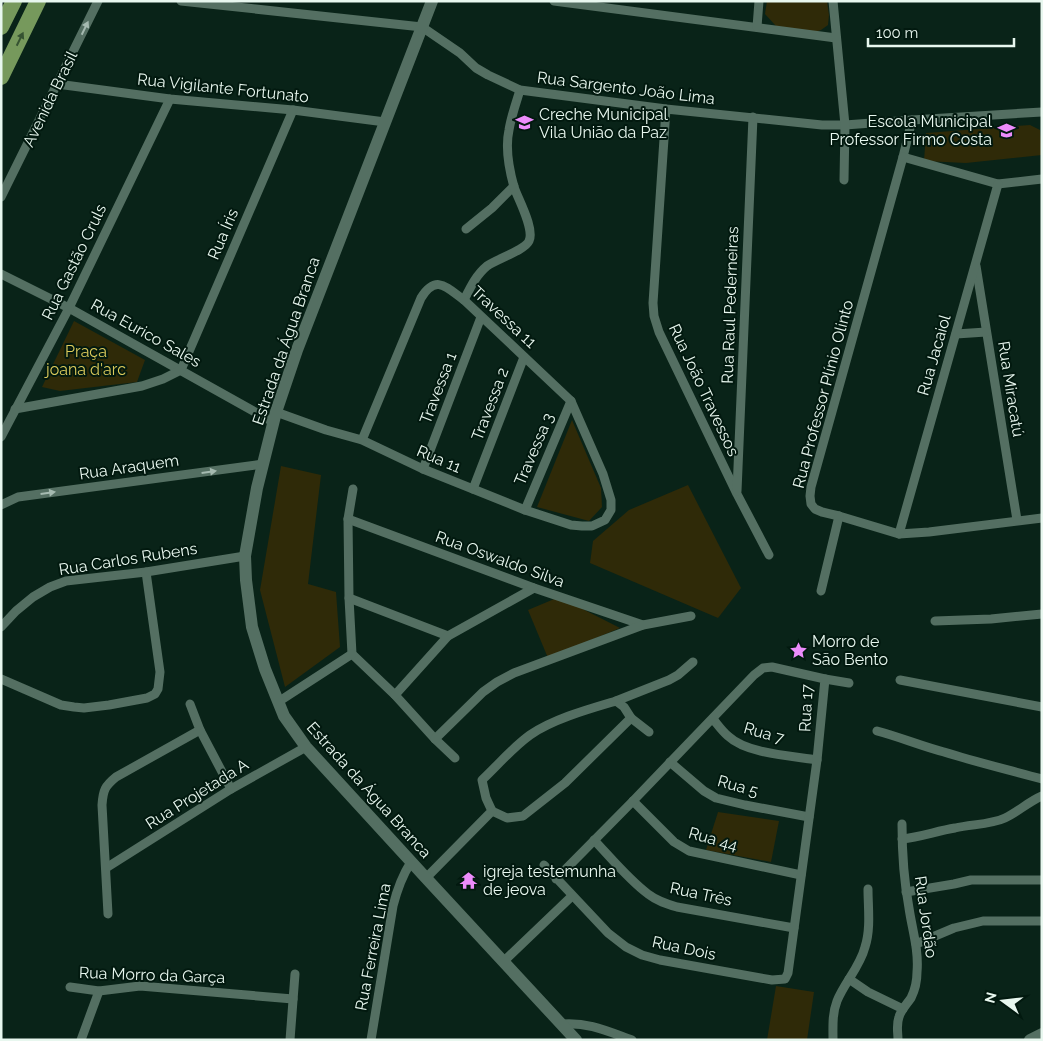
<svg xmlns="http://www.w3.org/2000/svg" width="1043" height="1041" viewBox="0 0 1043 1041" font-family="Raleway,sans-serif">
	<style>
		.green { fill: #2f2a08 }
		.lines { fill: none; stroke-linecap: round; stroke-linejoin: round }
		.street { stroke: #546f62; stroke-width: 9 }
		.secondary { stroke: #546f62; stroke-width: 12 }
		.highway { stroke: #76995c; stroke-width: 16 }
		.oneway { fill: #a5bab0 }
		.oneway2 { fill: #365332 }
		.labels { text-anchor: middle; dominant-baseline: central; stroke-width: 4; stroke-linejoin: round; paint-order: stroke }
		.street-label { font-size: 16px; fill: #e8f7ef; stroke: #02190f }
		.poi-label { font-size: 16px; fill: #e8f7ef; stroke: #02190f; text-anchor: start }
		.park-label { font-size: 16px; fill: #dbca5b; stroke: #02190f }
	</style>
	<rect width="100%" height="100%" fill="#092318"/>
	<g class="green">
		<path d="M767,1H827L829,15L828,25L821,30L815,32L776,26L765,14Z"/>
		<path d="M1030,125L1040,130L1042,155L966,163L924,161L926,133Z"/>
		<path d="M74,321L145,360L137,382L60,391L42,387Z"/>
		<path d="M572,420L601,488L602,507L589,521L537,507Z"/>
		<path d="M281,466L321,475L308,584L336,592L340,647L285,687L260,590Z"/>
		<path d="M688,485L741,588L718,618L590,563L593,541L629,510Z"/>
		<path d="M559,597L620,628L548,658L528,610Z"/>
		<path d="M718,812L779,821L771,862L706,850Z"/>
		<path d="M776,986L814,992L807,1040H767Z"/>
	</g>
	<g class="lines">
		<g class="street">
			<path d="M181,1L422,27L460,53L476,68L488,75L520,90L666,109L822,125H845L912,120L1042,112"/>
			<path d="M554,1L836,38"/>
			<path d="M833,1L845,125L844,180"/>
			<path d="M757,27L759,1"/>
			<path d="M57,84L170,99L293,110L385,122"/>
			<path d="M666,109L653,303L654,316L659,332L737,494L769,555"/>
			<path d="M912,120L903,157L811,487L810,496L811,504L815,509L822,512L839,516L899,534L929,532L1042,518"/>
			<path d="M903,157L998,184L1042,179"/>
			<path d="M1,197L98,1"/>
			<path d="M466,229L492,208L514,186"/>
			<path d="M976,266L1017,520"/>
			<path d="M1,274L69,308L273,422"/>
			<path d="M464,300C470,288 476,275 487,266C497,259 525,250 529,241C535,229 518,199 514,187C509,169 505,148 509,130C511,117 516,103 520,90"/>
			<path d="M956,334L986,332"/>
			<path d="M15,409L142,386L163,379L181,370L293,110"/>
			<path d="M276,412L326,430L362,440L423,469L525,510L571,525L582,526H592L605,520L611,510V500L603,474L571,401L464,300C446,287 436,274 421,298L362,440"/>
			<path d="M1,437L69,308L170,99"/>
			<path d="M423,469L481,317"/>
			<path d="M353,489L348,519L349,598L352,654L395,695L435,739L455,758"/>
			<path d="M473,489L524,357"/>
			<path d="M737,491L753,117"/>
			<path d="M1,505L18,497L263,464"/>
			<path d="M525,510L571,401"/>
			<path d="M348,519L534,588L643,625"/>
			<path d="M899,534L998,184"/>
			<path d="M821,591L839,516"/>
			<path d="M349,598L448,636"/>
			<path d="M935,621L991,619L1042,614"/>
			<path d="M1,627L16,611L33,597L50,587L66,581L146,572L245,556"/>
			<path d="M1,679L61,705L74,707L84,708L109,705L147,698L155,694L158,689L160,672L146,572"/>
			<path d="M825,679L849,683"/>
			<path d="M900,680L1042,707"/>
			<path d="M395,695L448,636L534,588"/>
			<path d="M616,701L669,680L678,675L693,662"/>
			<path d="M278,702L352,654"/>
			<path d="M713,719C718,725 722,731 728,736C747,754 792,756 817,760"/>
			<path d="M200,730L231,789"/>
			<path d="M877,731C900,737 921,746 944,752C976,762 1009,770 1042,779"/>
			<path d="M435,739L483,692L497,682L514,673L643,625L691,616"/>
			<path d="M670,762L704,791L716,798L745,805L809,817"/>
			<path d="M633,801L674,842L689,851L801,875"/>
			<path d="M492,811L507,818L523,816L565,783L631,718"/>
			<path d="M902,839C920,837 937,831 955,828C971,824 990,825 1005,818C1018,812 1028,802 1042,796"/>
			<path d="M594,840C611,858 629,880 648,894C657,901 667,904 677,907L794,928"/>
			<path d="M544,865L608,933L626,947L642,955L660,960L772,980L785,979L788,973L817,760L825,679L772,667L763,668L754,675L633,801L556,879"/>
			<path d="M106,868L231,789L306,747"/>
			<path d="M426,878L492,811L486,798L482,780C498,765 512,748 530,735C553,719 589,709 616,701L624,707L631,718L649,732"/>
			<path d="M906,892L954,884L971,880H1042"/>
			<path d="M108,914L102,805C103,790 105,786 116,777L200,730L190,704"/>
			<path d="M916,944L954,928L983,921H1042"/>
			<path d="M503,962L572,896"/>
			<path d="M849,979L868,992L903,1009"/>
			<path d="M70,987L99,991L140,986L293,999"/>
			<path d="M562,1024C588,1022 607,1031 632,1040"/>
			<path d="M81,1040L99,991"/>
			<path d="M290,1040L295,974"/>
			<path d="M371,1040L393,906C397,890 402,876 411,862"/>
			<path d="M833,1040C833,1027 832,1014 837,1001C844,983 860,967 865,947C871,929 868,907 868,889"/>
			<path d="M898,1040C898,1032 896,1025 899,1017C901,1010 907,1004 911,998C915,990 917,980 917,972C919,950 912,929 909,908C904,881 902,852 902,824"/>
		</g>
		<g class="secondary">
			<path d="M432,1L297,350L276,412L257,488L245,556L246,580L252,627L265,669L284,716L306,747L426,878L576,1040"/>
			<path d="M1030,1040L1042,1034"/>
		</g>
		<g class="highway">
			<path d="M1,27L14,1"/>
			<path d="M1,77L38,1"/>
		</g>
	</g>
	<defs><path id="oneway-solid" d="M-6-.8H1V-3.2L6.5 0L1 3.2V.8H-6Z" transform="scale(1.25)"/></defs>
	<g class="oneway">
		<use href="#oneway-solid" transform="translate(85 28) rotate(-64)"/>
		<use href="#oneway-solid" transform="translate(209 472) rotate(-8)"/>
		<use href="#oneway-solid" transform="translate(48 493) rotate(-8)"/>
	</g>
	<use class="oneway2" href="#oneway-solid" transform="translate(20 39) rotate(-64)"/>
	<defs>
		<symbol id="school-bare" viewBox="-9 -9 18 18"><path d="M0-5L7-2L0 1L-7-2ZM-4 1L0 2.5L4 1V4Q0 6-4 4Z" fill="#ec8cfb" stroke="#02190f" stroke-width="2.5" paint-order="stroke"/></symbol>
		<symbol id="sight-bare" viewBox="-9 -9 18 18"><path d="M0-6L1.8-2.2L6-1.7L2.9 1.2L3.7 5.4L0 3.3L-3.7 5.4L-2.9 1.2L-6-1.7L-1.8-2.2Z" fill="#ec8cfb" stroke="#02190f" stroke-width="2.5" paint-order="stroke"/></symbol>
		<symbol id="temple-bare" viewBox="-9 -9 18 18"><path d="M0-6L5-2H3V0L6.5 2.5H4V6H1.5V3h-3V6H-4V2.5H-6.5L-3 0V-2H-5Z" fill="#ec8cfb" stroke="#02190f" stroke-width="2.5" paint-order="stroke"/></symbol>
	</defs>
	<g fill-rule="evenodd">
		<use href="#school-bare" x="512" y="110" width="25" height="25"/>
		<use href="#school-bare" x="994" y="118" width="25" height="25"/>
		<use href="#sight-bare" x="786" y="638" width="25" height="25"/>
		<use href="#temple-bare" x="456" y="868" width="25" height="25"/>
	</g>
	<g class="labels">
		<g class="street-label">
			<text transform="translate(223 88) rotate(6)">Rua Vigilante Fortunato</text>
			<text transform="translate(626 88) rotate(7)">Rua Sargento João Lima</text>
			<text transform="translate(50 99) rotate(-64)">Avenida Brasil</text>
			<text transform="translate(223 234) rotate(-67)">Rua Íris</text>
			<text transform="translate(74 262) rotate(-64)">Rua Gastão Cruls</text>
			<text transform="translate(730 305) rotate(-88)">Rua Raul Pederneiras</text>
			<text transform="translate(504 317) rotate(43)">Travessa 11</text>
			<text transform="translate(146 333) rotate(29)">Rua Eurico Sales</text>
			<text transform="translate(286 341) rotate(-71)">Estrada da Água Branca</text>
			<text transform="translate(934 355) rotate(-74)">Rua Jacaiol</text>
			<text transform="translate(438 388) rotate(-69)">Travessa 1</text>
			<text transform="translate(1011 389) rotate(81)">Rua Miracatú</text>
			<text transform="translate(704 390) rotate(65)">Rua João Travessos</text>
			<text transform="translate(823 394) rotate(-75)">Rua Professor Plínio Olinto</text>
			<text transform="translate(490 404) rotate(-69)">Travessa 2</text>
			<text transform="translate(534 449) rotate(-67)">Travessa 3</text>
			<text transform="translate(439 459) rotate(23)">Rua 11</text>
			<text transform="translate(129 467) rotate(-8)">Rua Araquem</text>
			<text transform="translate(128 559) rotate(-9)">Rua Carlos Rubens</text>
			<text transform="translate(500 559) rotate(20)">Rua Oswaldo Silva</text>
			<text transform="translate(806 708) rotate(-87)">Rua 17</text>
			<text transform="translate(764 733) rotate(16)">Rua 7</text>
			<text transform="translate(738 786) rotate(16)">Rua 5</text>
			<text transform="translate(369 790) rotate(48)">Estrada da Água Branca</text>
			<text transform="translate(197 794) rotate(-32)">Rua Projetada A</text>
			<text transform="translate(713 839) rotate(16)">Rua 44</text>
			<text transform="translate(701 894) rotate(12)">Rua Três</text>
			<text transform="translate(926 917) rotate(82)">Rua Jordão</text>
			<text transform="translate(373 947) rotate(-79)">Rua Ferreira Lima</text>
			<text transform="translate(684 948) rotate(12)">Rua Dois</text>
			<text transform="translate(152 975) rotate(2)">Rua Morro da Garça</text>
		</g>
		<g class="poi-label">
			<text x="539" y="114">Creche Municipal<tspan x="539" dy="18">Vila União da Paz</tspan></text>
			<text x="992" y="121" text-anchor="end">Escola Municipal<tspan x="992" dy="18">Professor Firmo Costa</tspan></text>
			<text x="812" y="641">Morro de<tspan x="812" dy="18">São Bento</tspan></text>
			<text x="483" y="871">igreja testemunha<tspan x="483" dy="18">de jeova</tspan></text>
		</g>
		<g class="park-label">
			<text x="86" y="351">Praça<tspan x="86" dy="18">joana d'arc</tspan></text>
		</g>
	</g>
	<rect width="1043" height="1041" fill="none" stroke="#e8f7ef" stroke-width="5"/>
	<g transform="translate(1003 1001) rotate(285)" stroke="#02190f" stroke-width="4" paint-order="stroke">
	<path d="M0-4L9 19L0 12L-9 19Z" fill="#e8f7ef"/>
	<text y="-8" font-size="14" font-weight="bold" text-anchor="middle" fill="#e8f7ef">N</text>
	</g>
	<path d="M868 38v8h146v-8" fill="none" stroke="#e8f7ef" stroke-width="2.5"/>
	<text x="876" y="38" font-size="15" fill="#e8f7ef" stroke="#02190f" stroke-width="4" paint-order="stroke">100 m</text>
</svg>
